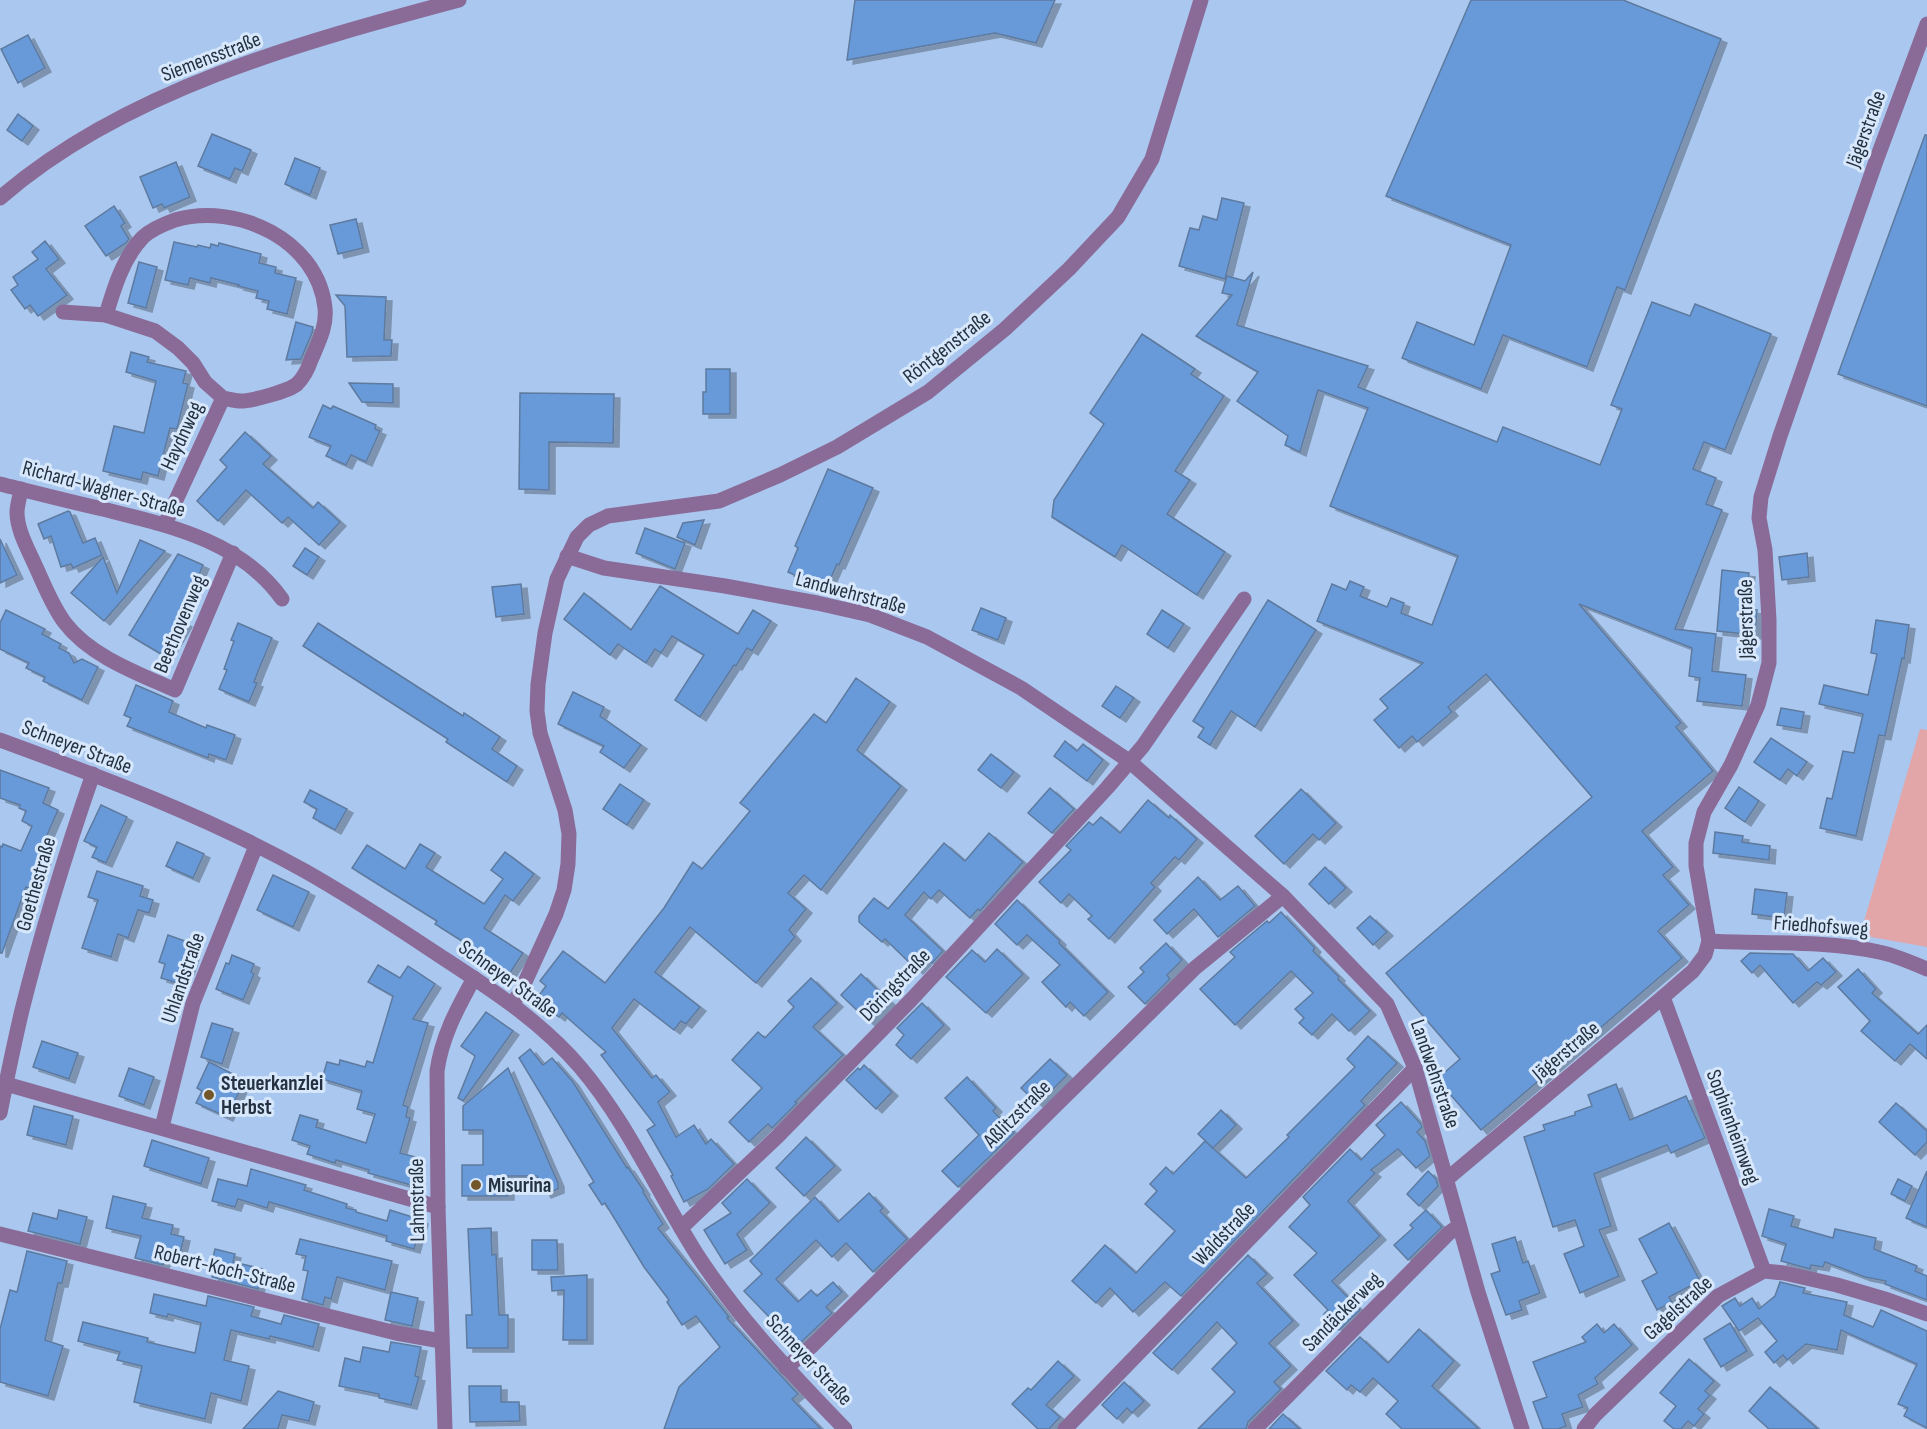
<svg xmlns="http://www.w3.org/2000/svg" width="1927" height="1429" viewBox="0 0 1927 1429" font-family="'Sofia Sans Condensed',sans-serif">
	<style>
		.green { fill: #e2a5a8 }
		.building { fill: #679ad9; stroke: #5e7a9e; stroke-width: 1.5; filter: url(#shadow) }
		.lines { fill: none; stroke-linecap: round; stroke-linejoin: round }
		.minor { stroke: #8a6b98; stroke-width: 15 }
		.poi-dot { fill: #74562b; stroke: #d8e8fc; stroke-width: 2 }
		.labels { text-anchor: middle; dominant-baseline: central; stroke-width: 6; stroke-linejoin: round; paint-order: stroke }
		.street-label { font-size: 21px; fill: #253140; stroke: #d8e8fc }
		.poi-label { font-size: 21px; font-weight: bold; fill: #253140; stroke: #d8e8fc; text-anchor: start }
	</style>
	<defs>
		<filter id="shadow"><feDropShadow dx="6" dy="4" stdDeviation="0" flood-color="#0004"/></filter>
	</defs>
	<rect width="100%" height="100%" fill="#aac8ef"/>
	<path class="green" d="M1920,729L1927,730V947L1860,935Z"/>
	<g class="building">
		<path d="M855,0H1055L1036,43L995,33L847,60Z"/>
		<path d="M1471,0H1623L1721,39L1625,290L1617,287L1587,367L1503,335L1481,389L1402,358L1417,322L1474,345L1511,245L1386,196Z"/>
		<path d="M28,35L45,68L18,83L1,49Z"/>
		<path d="M18,114L33,126L22,141L7,130Z"/>
		<path d="M212,134L251,150L242,171L235,168L230,179L198,166Z"/>
		<path d="M1925,135H1927V406L1838,374Z"/>
		<path d="M295,158L320,168L310,195L285,184Z"/>
		<path d="M176,162L190,197L164,208L162,204L153,208L140,177Z"/>
		<path d="M1222,198L1244,203L1225,279L1179,266L1190,228L1199,230L1203,216L1217,220Z"/>
		<path d="M114,206L125,223L121,226L129,239L126,243L106,256L85,226Z"/>
		<path d="M356,219L363,248L338,254L330,225Z"/>
		<path d="M45,241L59,259L46,269L67,295L38,316L30,305L25,309L11,290L18,285L13,277L38,259L32,252Z"/>
		<path d="M174,242L197,247L198,245L210,248L211,244L218,246L219,243L261,254L259,263L276,267L275,273L296,278L287,314L267,309L269,301L256,298L258,291L238,286L239,285L211,278L210,283L190,278L188,285L165,280Z"/>
		<path d="M139,262L157,267L146,308L128,303Z"/>
		<path d="M1253,272L1237,325L1368,366L1358,387L1497,442L1503,427L1600,465L1622,409L1611,405L1652,302L1690,316L1695,304L1771,334L1725,450L1704,442L1693,469L1716,478L1706,504L1722,510L1675,629L1716,634L1712,671L1746,675L1742,706L1697,701L1700,678L1689,676L1692,648L1579,604L1681,723L1676,727L1713,771L1642,831L1673,867L1663,875L1689,905L1658,931L1682,958L1481,1130L1437,1079L1460,1059L1386,973L1592,797L1486,674L1448,707L1452,712L1417,742L1412,736L1399,748L1374,720L1388,708L1380,699L1423,663L1317,621L1332,584L1346,590L1350,581L1364,587L1360,596L1387,607L1391,598L1404,603L1401,613L1432,625L1458,556L1330,506L1368,408L1318,390L1300,452L1285,445L1288,436L1237,401L1258,372L1196,336L1232,295L1222,293L1227,276L1245,281Z"/>
		<path d="M336,295L386,297L384,340H392L391,356L347,357L345,306Z"/>
		<path d="M296,322L313,327L312,333L301,359L286,360Z"/>
		<path d="M1142,334L1195,369L1191,374L1224,396L1175,471L1190,480L1167,514L1225,552L1197,595L1122,545L1115,557L1052,517L1054,500L1104,424L1090,413Z"/>
		<path d="M131,352L149,357L147,362L186,371L183,383L188,384L177,429L170,428L158,476L143,472L141,480L103,471L114,426L144,433L156,381L126,372Z"/>
		<path d="M706,369H730V414H703V392H706Z"/>
		<path d="M349,383L393,384V403L362,402Z"/>
		<path d="M520,393L614,394L613,443L549,442V490L519,489Z"/>
		<path d="M323,405L331,409L333,406L376,425L375,429L380,431L366,462L351,455L346,465L326,456L331,446L309,437Z"/>
		<path d="M245,432L271,456L263,464L313,508L318,502L340,522L319,545L288,517L282,523L246,490L218,521L197,501L227,467L220,460Z"/>
		<path d="M828,469L873,488L839,565L837,564L826,589L788,572L798,548L795,546Z"/>
		<path d="M68,511L70,512L83,543L95,538L102,555L73,568L71,564L61,567L51,536L44,539L38,524Z"/>
		<path d="M704,520L695,545L677,537L683,523Z"/>
		<path d="M645,528L685,543L675,569L636,553Z"/>
		<path d="M0,539L17,575L0,583Z"/>
		<path d="M140,540L165,551L104,621L71,593L103,557L117,593Z"/>
		<path d="M305,548L319,557L307,575L293,566Z"/>
		<path d="M1807,553L1809,577L1782,580L1779,557Z"/>
		<path d="M178,554L203,565L180,620L186,623L166,657L129,635Z"/>
		<path d="M1722,570L1749,573L1745,609L1757,610L1755,635L1717,631Z"/>
		<path d="M521,584L524,614L496,617L492,587Z"/>
		<path d="M660,586L738,634L753,610L771,621L752,651L747,648L736,666L734,665L700,717L675,700L704,655L672,636L661,653L655,649L646,663L618,644L610,655L564,619L584,593L631,630Z"/>
		<path d="M1268,600L1316,630L1255,727L1231,711L1210,745L1198,737L1204,728L1193,721Z"/>
		<path d="M981,608L1006,618L998,640L972,630Z"/>
		<path d="M6,610L45,629L42,634L61,644L59,648L69,653L74,663L82,659L98,667L82,700L43,681L45,677L26,668L29,663L0,649V623Z"/>
		<path d="M1162,610L1184,624L1168,648L1147,634Z"/>
		<path d="M1876,620L1909,625L1904,659L1902,658L1885,736L1879,735L1856,836L1820,828L1827,798L1832,799L1843,751L1854,753L1863,714L1819,704L1824,685L1868,695L1877,654L1871,653Z"/>
		<path d="M238,623L272,638L259,669L254,682L257,683L249,702L219,689L227,670L224,669L234,641L231,640Z"/>
		<path d="M318,623L463,716L464,713L500,737L492,749L517,766L507,782L446,742L448,739L303,646Z"/>
		<path d="M856,678L890,702L857,750L901,786L821,890L804,875L788,893L806,909L789,930L795,937L756,983L690,927L655,972L700,1007L686,1024L681,1021L674,1030L634,999L612,1028L652,1078L656,1075L670,1092L658,1102L676,1137L694,1125L706,1144L711,1139L734,1164L708,1189L684,1202L671,1176L673,1175L647,1130L655,1125L601,1055L606,1052L562,1013L559,1017L536,999L546,986L540,981L563,951L605,983L664,908L693,862L702,869L750,811L740,803L814,714L826,723Z"/>
		<path d="M136,685L173,701L169,712L206,728L207,725L235,735L226,760L209,754L208,758L127,726L131,718L124,715Z"/>
		<path d="M1116,686L1134,698L1120,718L1102,706Z"/>
		<path d="M573,692L604,707L600,716L641,745L624,768L600,752L604,746L558,724Z"/>
		<path d="M1781,708L1804,712L1801,729L1777,725Z"/>
		<path d="M1771,738L1807,762L1797,776L1788,769L1780,780L1754,762Z"/>
		<path d="M1065,741L1077,751L1083,744L1103,760L1087,781L1054,756Z"/>
		<path d="M991,754L1014,772L1001,788L978,770Z"/>
		<path d="M0,770L49,788L43,803L58,810L42,847L40,858L45,859L34,890L26,887L2,953H0V846L2,847L3,844L21,851L32,826L22,821L26,811L19,808L20,805L0,798Z"/>
		<path d="M620,784L644,800L627,825L603,809Z"/>
		<path d="M1739,787L1759,801L1745,822L1725,808Z"/>
		<path d="M1050,788L1074,809L1052,833L1028,813Z"/>
		<path d="M1301,789L1336,823L1319,840L1313,834L1284,864L1255,836Z"/>
		<path d="M310,790L347,809L335,830L313,818L317,809L304,802Z"/>
		<path d="M1148,800L1169,818L1170,815L1197,839L1179,860L1175,857L1151,883L1155,887L1109,939L1088,919L1092,916L1069,894L1061,903L1039,882L1071,850L1066,846L1089,822L1093,825L1101,817L1120,833Z"/>
		<path d="M101,805L127,817L106,863L92,857L97,847L84,841Z"/>
		<path d="M1715,832L1743,836L1742,842L1770,846L1769,860L1713,853Z"/>
		<path d="M989,833L1023,862L980,911L978,909L970,918L939,890L931,899L924,892L905,915L943,951L932,963L927,959L917,970L885,939L882,942L859,922V916L874,898L888,909L944,843L965,861Z"/>
		<path d="M177,842L204,854L193,878L166,866Z"/>
		<path d="M420,844L435,853L426,867L484,904L503,879L491,870L505,852L534,874L513,901L505,895L484,928L523,953L508,976L489,963L490,961L477,953L478,951L435,924L437,921L352,868L367,845L405,869Z"/>
		<path d="M1325,867L1346,888L1329,904L1309,884Z"/>
		<path d="M97,871L143,886L140,896L153,900L149,913L138,910L128,938L118,934L111,957L82,948L98,900L88,897Z"/>
		<path d="M273,875L309,892L293,927L257,910Z"/>
		<path d="M1198,877L1220,900L1238,886L1255,906L1218,937L1194,909L1167,934L1154,920Z"/>
		<path d="M1755,889L1787,893L1784,918L1752,914Z"/>
		<path d="M1017,900L1060,941L1059,943L1108,992L1084,1016L1070,1002L1066,1007L1042,982L1060,965L1027,935L1017,945L995,924Z"/>
		<path d="M1281,912L1315,948L1313,951L1339,977L1338,979L1370,1011L1349,1031L1332,1014L1312,1035L1299,1023L1304,1018L1295,1009L1313,993L1291,971L1235,1025L1200,989L1235,957L1230,952L1267,921L1269,923Z"/>
		<path d="M1370,916L1387,932L1373,945L1357,928Z"/>
		<path d="M168,935L196,945L188,971H186L181,984L161,978L165,964L159,962Z"/>
		<path d="M1166,943L1182,960L1167,975L1170,979L1145,1004L1128,987L1144,972L1140,968Z"/>
		<path d="M997,949L1023,974L986,1013L946,977L972,950L985,962Z"/>
		<path d="M1750,953L1793,954L1808,971L1823,958L1836,972L1821,985L1817,982L1793,1003L1760,965L1752,973L1741,961Z"/>
		<path d="M232,955L254,964L251,972L254,974L243,1000L216,989L226,963L229,964Z"/>
		<path d="M378,965L400,978L408,966L435,984L413,1019L428,1023L403,1105L408,1107L406,1117L410,1118L400,1153L419,1158L411,1185L368,1173L369,1170L336,1160L335,1163L307,1154L310,1146L292,1140L300,1115L318,1120L316,1127L366,1143L375,1114L357,1109L362,1091L322,1079L327,1062L339,1065L340,1060L365,1067L367,1061L373,1063L393,996L368,982Z"/>
		<path d="M1858,969L1876,989L1872,993L1918,1034L1927,1025V1059L1910,1044L1895,1061L1861,1031L1870,1021L1838,987Z"/>
		<path d="M861,974L889,1001L869,1022L841,995Z"/>
		<path d="M811,978L837,1003L813,1027L843,1055L795,1102L797,1103L772,1128L768,1124L749,1142L729,1122L762,1088L732,1060L758,1032L765,1038L794,1007L788,1001Z"/>
		<path d="M922,1003L944,1025L911,1059L896,1045L904,1035L897,1028Z"/>
		<path d="M486,1012L513,1031L463,1101L458,1098L475,1056L461,1046Z"/>
		<path d="M212,1023L233,1029L222,1064L201,1057Z"/>
		<path d="M1368,1036L1397,1063L1361,1101L1365,1105L1181,1296L1165,1282L1133,1312L1110,1288L1096,1303L1072,1281L1105,1245L1136,1273L1175,1231L1145,1204L1157,1191L1150,1184L1166,1167L1173,1174L1205,1141L1246,1178L1289,1137L1287,1135L1355,1067L1347,1059Z"/>
		<path d="M42,1041L78,1053L69,1079L33,1067Z"/>
		<path d="M530,1049L543,1065L552,1058L573,1082L627,1168L628,1167L644,1191L643,1192L663,1224L658,1228L729,1317L727,1318L798,1394L792,1399L821,1429H664L679,1387L720,1347L696,1316L682,1325L667,1302L669,1300L644,1267L605,1203L602,1205L589,1185L594,1182L519,1058Z"/>
		<path d="M1050,1059L1067,1075L1038,1104L1021,1088Z"/>
		<path d="M209,1062L245,1080L227,1117L196,1103L202,1091L197,1088Z"/>
		<path d="M864,1065L892,1092L876,1109L846,1080L858,1068L860,1070Z"/>
		<path d="M129,1068L154,1077L144,1105L119,1096Z"/>
		<path d="M508,1068L558,1183V1189L545,1194L537,1176H508V1196H462V1165H483V1130H463V1106Z"/>
		<path d="M967,1077L996,1108L993,1111L1014,1133L958,1187L942,1171L979,1135L945,1098Z"/>
		<path d="M1616,1084L1630,1120L1686,1096L1705,1138L1671,1153L1667,1145L1594,1174L1611,1226L1599,1230L1619,1276L1580,1293L1564,1254L1584,1246L1575,1220L1553,1227L1524,1137L1545,1130L1543,1125L1575,1115V1112L1592,1106L1588,1095Z"/>
		<path d="M1401,1102L1420,1123L1422,1127L1417,1132L1425,1141L1430,1156L1416,1168L1398,1149L1371,1170L1375,1173L1348,1201L1380,1236L1332,1281L1360,1310L1339,1330L1324,1314L1328,1310L1294,1275L1317,1253L1289,1227L1310,1205L1303,1197L1350,1149L1361,1160L1385,1135L1376,1125Z"/>
		<path d="M1896,1103L1927,1131V1142L1915,1155L1879,1122Z"/>
		<path d="M34,1106L73,1116L66,1145L27,1135Z"/>
		<path d="M1221,1110L1236,1125L1213,1148L1198,1134Z"/>
		<path d="M806,1137L835,1166L804,1196L776,1168Z"/>
		<path d="M152,1140L209,1158L201,1184L144,1166Z"/>
		<path d="M251,1169L306,1185L304,1190L347,1204L346,1208L356,1210V1212L387,1221L390,1210L422,1220L414,1249L386,1241L387,1236L269,1202L267,1208L238,1199L235,1207L212,1201L218,1179L247,1186Z"/>
		<path d="M1428,1171L1436,1179L1438,1186L1419,1206L1407,1194Z"/>
		<path d="M1927,1171V1227L1906,1218Z"/>
		<path d="M747,1179L770,1203L737,1234L747,1250L725,1264L704,1230L731,1213L722,1203Z"/>
		<path d="M1898,1179L1912,1186L1905,1201L1891,1194Z"/>
		<path d="M869,1193L883,1208L880,1211L907,1239L873,1272L846,1243L832,1257L816,1240L776,1279L798,1302L811,1290L817,1296L833,1282L842,1292L826,1307L832,1313L797,1346L744,1291L762,1274L750,1261L815,1197L838,1222Z"/>
		<path d="M113,1196L146,1204L142,1218L173,1225L171,1234L184,1237L179,1258L166,1254L163,1265L135,1258L141,1236L106,1228Z"/>
		<path d="M1769,1209L1794,1216L1791,1226L1833,1238L1835,1229L1876,1238L1874,1249L1917,1266L1915,1271L1927,1276V1300L1885,1284L1886,1281L1865,1277L1825,1262L1823,1267L1811,1265L1810,1269L1781,1261L1786,1244L1762,1236Z"/>
		<path d="M59,1210L87,1217L80,1244L28,1231L33,1213L57,1219Z"/>
		<path d="M1426,1210L1442,1227L1408,1260L1394,1245L1413,1228L1410,1225Z"/>
		<path d="M1669,1223L1700,1281L1669,1297L1672,1302L1657,1310L1642,1281L1657,1273L1639,1239Z"/>
		<path d="M491,1228L492,1255L496,1254L499,1315H508V1348H467L466,1315H472L468,1229Z"/>
		<path d="M1515,1237L1523,1263L1528,1261L1540,1293L1519,1301L1522,1310L1506,1315L1491,1274L1500,1271L1492,1244Z"/>
		<path d="M300,1239L392,1261L385,1290L337,1277L331,1299L325,1297L323,1305L302,1299L308,1271L303,1270L306,1256L296,1254Z"/>
		<path d="M532,1240H557L558,1270H532Z"/>
		<path d="M215,1249L235,1254L233,1262L263,1269L258,1289L212,1277L214,1271L210,1270Z"/>
		<path d="M27,1251L67,1261L62,1283H58L45,1340L63,1346L48,1396L0,1382V1329L10,1290L17,1292Z"/>
		<path d="M1248,1255L1267,1274L1257,1283L1293,1321L1269,1343L1291,1366L1274,1382L1281,1389L1248,1422L1246,1429H1198L1235,1392L1212,1369L1237,1343L1217,1322L1172,1370L1153,1353Z"/>
		<path d="M587,1275V1340H563L564,1290L552,1291L551,1277Z"/>
		<path d="M1780,1282L1805,1288L1803,1293L1847,1302L1844,1315L1873,1327L1881,1310L1927,1331V1428L1904,1416L1908,1408L1898,1404L1917,1364L1841,1330L1837,1350L1806,1344L1787,1360L1783,1355L1774,1363L1765,1352L1777,1341L1758,1318L1739,1331L1722,1306L1735,1298L1740,1306L1752,1298L1759,1309L1775,1296Z"/>
		<path d="M391,1292L418,1298L412,1326L385,1320Z"/>
		<path d="M154,1294L206,1306L208,1296L254,1307L251,1316L281,1324L284,1315L319,1324L313,1347L270,1336L269,1339L231,1330L224,1360L249,1366L241,1401L211,1393L205,1419L134,1402L142,1366L117,1360L120,1352L78,1341L83,1322L148,1338L147,1342L195,1353L201,1323L168,1314L167,1317L150,1313Z"/>
		<path d="M1730,1323L1747,1351L1721,1367L1704,1339Z"/>
		<path d="M1597,1324L1604,1333L1614,1324L1632,1345L1595,1378L1598,1384L1578,1395L1583,1407L1562,1414L1566,1426L1558,1429H1543L1533,1402L1547,1397L1533,1362L1586,1342L1582,1337Z"/>
		<path d="M1419,1329L1454,1361L1432,1386L1479,1429H1402L1386,1414L1398,1401L1373,1378L1360,1392L1351,1385L1347,1390L1326,1371L1360,1337L1388,1363Z"/>
		<path d="M391,1342L421,1347L415,1376L419,1377L411,1405L379,1398V1394L339,1386L345,1358L360,1362L363,1347L389,1352Z"/>
		<path d="M1689,1359L1714,1381L1705,1391L1710,1395L1698,1409L1704,1414L1694,1426L1688,1421L1681,1429H1674L1664,1421L1676,1406L1660,1393Z"/>
		<path d="M1058,1361L1074,1376L1046,1405L1060,1417L1049,1429H1038L1012,1404L1028,1388L1031,1390Z"/>
		<path d="M1124,1382L1144,1401L1132,1413L1127,1408L1117,1419L1102,1405Z"/>
		<path d="M469,1386H501V1402H519L520,1421L470,1422Z"/>
		<path d="M1770,1387L1818,1429H1769L1749,1411Z"/>
		<path d="M278,1391L314,1402L309,1421L282,1415L278,1429H243Z"/>
		<path d="M1283,1414L1300,1429H1269Z"/>
	</g>
	<g class="lines">
		<g class="minor">
			<path d="M0,198C124,90 302,42 459,0"/>
			<path d="M63,312L106,315"/>
			<path d="M0,484C36,493 71,502 107,510C171,526 242,542 282,599"/>
			<path d="M21,489C20,497 17,505 17,512C17,530 28,549 35,565C44,584 52,606 65,623C90,656 137,673 175,690L233,553"/>
			<path d="M165,524L223,398C228,399 235,401 241,401C252,401 289,391 297,384C304,377 308,369 311,360C318,343 327,327 325,308C318,240 237,202 175,220C164,224 152,229 143,237C123,258 114,288 106,315L155,331L178,348L193,363L205,382L223,398"/>
			<path d="M567,556L604,568L725,586L817,603L870,615L927,637L1021,688L1129,761L1283,896L1387,1004L1415,1068L1478,1292L1522,1429"/>
			<path d="M0,740C104,778 208,817 305,871C349,896 392,924 434,952C486,986 539,1019 580,1067C627,1122 657,1191 696,1253C738,1318 791,1373 845,1429"/>
			<path d="M1709,941C1766,944 1823,940 1879,952C1895,955 1912,963 1927,969"/>
			<path d="M1663,997L1764,1271"/>
			<path d="M512,1004L520,993L556,914L564,890L568,864L569,834L565,810L540,733L537,711L538,684L545,633L557,579L577,537L589,525L608,516L719,501L780,475L837,447L928,392L1005,329L1069,269L1118,217L1152,159L1201,0"/>
			<path d="M6,1084L438,1207"/>
			<path d="M0,1113C7,1078 14,1044 22,1010C42,930 66,852 93,774"/>
			<path d="M162,1127L193,1003L256,846"/>
			<path d="M1447,1179L1663,997L1693,971L1705,955L1709,941L1696,866V843L1704,812L1731,765L1758,705L1769,663V620L1765,550L1759,518L1761,497L1780,436L1876,161L1927,24"/>
			<path d="M681,1228L778,1136L911,1000L1107,788L1143,746L1244,599"/>
			<path d="M0,1234L396,1333L441,1341"/>
			<path d="M786,1368L813,1345L1195,968L1283,896"/>
			<path d="M445,1429L438,1207L437,1071C442,1036 457,1009 474,978"/>
			<path d="M1065,1429L1415,1068"/>
			<path d="M1255,1429L1449,1233L1459,1226"/>
			<path d="M1584,1429L1595,1415L1718,1296L1764,1271L1784,1273L1837,1285L1888,1300L1927,1314"/>
		</g>
	</g>
	<g class="poi-dot">
		<circle cx="209" cy="1095" r="6"/>
		<circle cx="476" cy="1185" r="6"/>
	</g>
	<g class="labels">
		<g class="street-label">
			<text transform="translate(211 57) rotate(-21)">Siemensstraße</text>
			<text transform="translate(1866 129) rotate(-70)">Jägerstraße</text>
			<text transform="translate(947 347) rotate(-38)">Röntgenstraße</text>
			<text transform="translate(182 436) rotate(-65)">Haydnweg</text>
			<text transform="translate(104 489) rotate(15)">Richard-Wagner-Straße</text>
			<text transform="translate(851 593) rotate(15)">Landwehrstraße</text>
			<text transform="translate(1746 619) rotate(-91)">Jägerstraße</text>
			<text transform="translate(180 624) rotate(-67)">Beethovenweg</text>
			<text transform="translate(77 747) rotate(21)">Schneyer Straße</text>
			<text transform="translate(36 884) rotate(-74)">Goethestraße</text>
			<text transform="translate(1821 926) rotate(4)">Friedhofsweg</text>
			<text transform="translate(183 978) rotate(-71)">Uhlandstraße</text>
			<text transform="translate(508 979) rotate(36)">Schneyer Straße</text>
			<text transform="translate(895 985) rotate(-46)">Döringstraße</text>
			<text transform="translate(1566 1051) rotate(-40)">Jägerstraße</text>
			<text transform="translate(1435 1074) rotate(71)">Landwehrstraße</text>
			<text transform="translate(1017 1114) rotate(-45)">Aßlitzstraße</text>
			<text transform="translate(1733 1127) rotate(70)">Sophienheimweg</text>
			<text transform="translate(417 1200) rotate(-91)">Lahmstraße</text>
			<text transform="translate(1224 1234) rotate(-46)">Waldstraße</text>
			<text transform="translate(225 1269) rotate(14)">Robert-Koch-Straße</text>
			<text transform="translate(1678 1308) rotate(-42)">Gagelstraße</text>
			<text transform="translate(1342 1312) rotate(-45)">Sandäckerweg</text>
			<text transform="translate(809 1360) rotate(47)">Schneyer Straße</text>
		</g>
		<g class="poi-label">
			<text x="221" y="1083">Steuerkanzlei<tspan x="221" dy="24">Herbst</tspan></text>
			<text x="488" y="1185">Misurina</text>
		</g>
	</g>
</svg>
